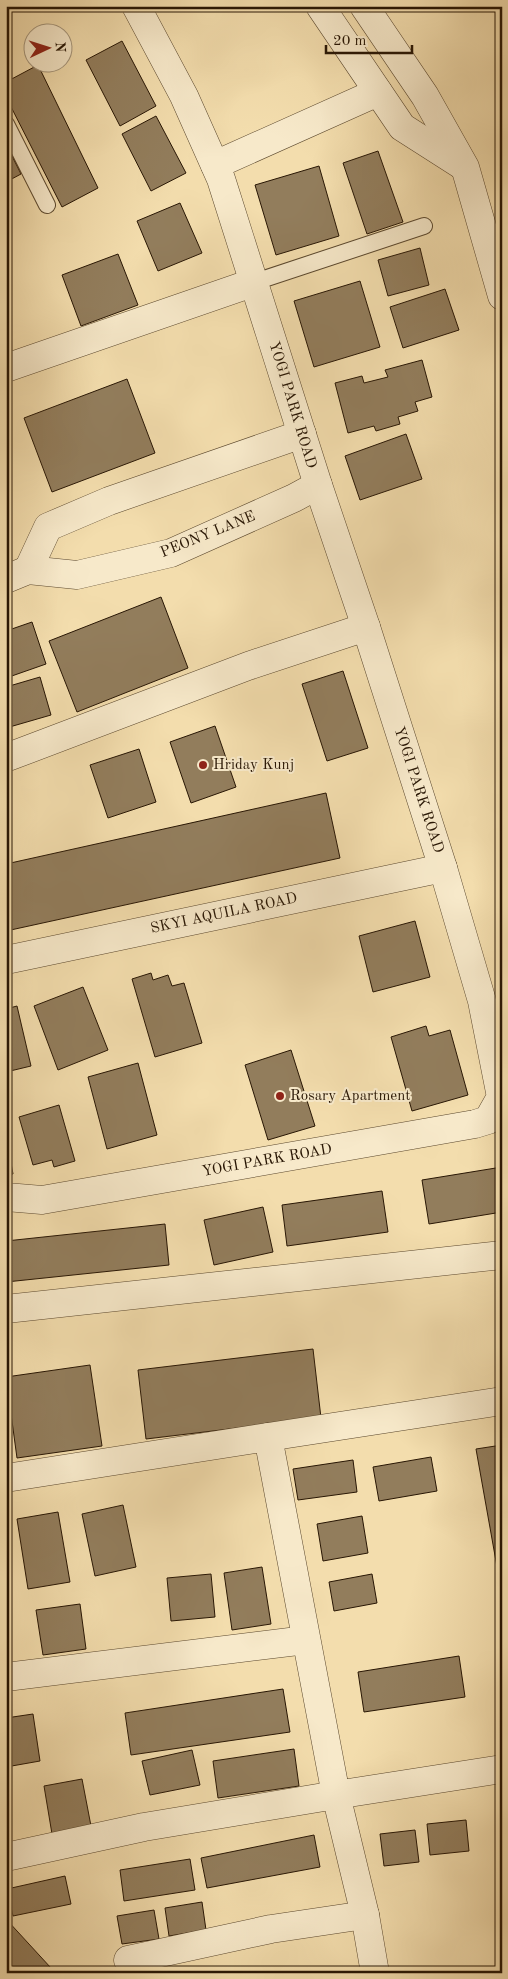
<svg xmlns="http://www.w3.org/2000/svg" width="508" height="1979" viewBox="0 0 508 1979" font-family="'Old Standard TT',serif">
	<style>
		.building { fill: #927d5c; stroke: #281604 }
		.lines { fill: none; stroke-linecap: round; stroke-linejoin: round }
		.lane-casing { stroke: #5b482e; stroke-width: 18 }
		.street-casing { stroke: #5b482e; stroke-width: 29 }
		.lane { stroke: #f7e9ca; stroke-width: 16 }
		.street { stroke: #f7e9ca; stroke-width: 28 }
		.poi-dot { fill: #8f2418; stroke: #f7e9ca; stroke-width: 2 }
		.labels { text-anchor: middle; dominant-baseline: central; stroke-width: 4; stroke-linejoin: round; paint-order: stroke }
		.street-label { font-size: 15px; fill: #281604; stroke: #f7e9ca }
		.poi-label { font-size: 15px; fill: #281604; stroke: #f7e9ca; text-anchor: start }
	</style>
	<rect width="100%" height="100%" fill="#f3ddad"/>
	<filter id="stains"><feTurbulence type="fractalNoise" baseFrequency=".004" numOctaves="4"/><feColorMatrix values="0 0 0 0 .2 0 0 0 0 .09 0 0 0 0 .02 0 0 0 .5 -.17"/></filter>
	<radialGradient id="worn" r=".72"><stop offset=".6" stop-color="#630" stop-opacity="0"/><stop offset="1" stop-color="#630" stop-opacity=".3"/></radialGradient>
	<g class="building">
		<path d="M122,41L156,106L120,126L86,60Z"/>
		<path d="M38,65L98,188L62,207L6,97V82Z"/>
		<path d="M156,116L186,173L151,191L122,134Z"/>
		<path d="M6,144L21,174L6,182Z"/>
		<path d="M378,151L403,222L367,234L343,163Z"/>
		<path d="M319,166L339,236L276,255L255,185Z"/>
		<path d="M180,203L202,253L158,271L137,221Z"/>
		<path d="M420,248L429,285L388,296L378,260Z"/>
		<path d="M118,254L138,305L81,326L62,275Z"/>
		<path d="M360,281L380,347L314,367L294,301Z"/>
		<path d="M445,289L459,330L403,348L390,307Z"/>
		<path d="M422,360L432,397L415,402L418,411L398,417L400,424L376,431L374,426L348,433L335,383L362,376L364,383L388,377L385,370Z"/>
		<path d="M127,379L155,453L52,492L24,418Z"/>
		<path d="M406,434L422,479L360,500L345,456Z"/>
		<path d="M161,597L188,668L77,712L49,641Z"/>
		<path d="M32,622L46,664L6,678V631Z"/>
		<path d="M343,671L368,748L327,761L302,684Z"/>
		<path d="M40,677L51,715L6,728V687Z"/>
		<path d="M215,726L236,787L191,803L170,742Z"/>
		<path d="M139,749L156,802L108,818L90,765Z"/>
		<path d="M326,793L340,858L6,931V864Z"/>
		<path d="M415,921L430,977L373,992L359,936Z"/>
		<path d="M151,973L153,980L168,975L172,986L184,983L202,1043L155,1057L132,979Z"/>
		<path d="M83,987L108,1050L58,1070L34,1006Z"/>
		<path d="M17,1006L31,1066L6,1072V1009Z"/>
		<path d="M426,1026L429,1036L450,1030L468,1095L412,1111L391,1037Z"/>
		<path d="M291,1050L315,1126L268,1140L245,1065Z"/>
		<path d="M138,1063L157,1135L107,1149L88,1077Z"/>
		<path d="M59,1105L75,1161L54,1167L52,1160L33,1165L19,1117Z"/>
		<path d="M6,1136L13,1174L6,1175Z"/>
		<path d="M502,1167V1212L429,1224L422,1180Z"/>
		<path d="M382,1191L388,1232L287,1246L282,1205Z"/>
		<path d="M263,1207L273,1252L214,1265L204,1220Z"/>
		<path d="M165,1224L169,1265L6,1282V1241Z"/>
		<path d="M313,1349L321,1418L146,1439L138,1370Z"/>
		<path d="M90,1365L102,1446L17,1458L6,1377Z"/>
		<path d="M502,1445V1595L476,1449Z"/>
		<path d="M431,1457L437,1491L379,1501L373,1467Z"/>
		<path d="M353,1460L357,1492L298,1500L293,1469Z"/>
		<path d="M123,1505L136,1567L95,1576L82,1514Z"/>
		<path d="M58,1512L70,1582L28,1589L17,1519Z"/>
		<path d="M362,1516L368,1553L323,1561L317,1524Z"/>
		<path d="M262,1567L271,1624L232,1630L224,1573Z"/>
		<path d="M211,1574L215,1617L171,1621L167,1578Z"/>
		<path d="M372,1574L377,1603L334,1611L329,1582Z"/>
		<path d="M80,1604L86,1649L43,1655L36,1610Z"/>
		<path d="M459,1656L465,1697L364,1712L358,1672Z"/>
		<path d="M283,1689L290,1732L131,1755L125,1713Z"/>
		<path d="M33,1714L40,1761L6,1767V1718Z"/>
		<path d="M294,1749L299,1786L218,1798L213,1761Z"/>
		<path d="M192,1750L200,1785L150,1795L142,1761Z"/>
		<path d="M82,1779L91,1826L52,1834L44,1786Z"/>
		<path d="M466,1820L469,1851L430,1855L427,1824Z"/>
		<path d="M415,1830L419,1862L384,1866L380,1834Z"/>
		<path d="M314,1835L320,1867L207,1888L201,1858Z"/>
		<path d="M190,1859L195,1890L124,1901L120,1870Z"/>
		<path d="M65,1876L71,1904L13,1916L7,1889Z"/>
		<path d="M202,1902L206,1930L169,1936L165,1908Z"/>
		<path d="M154,1910L159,1939L122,1944L117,1916Z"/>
		<path d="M6,1919L51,1968L34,1973H6Z"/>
	</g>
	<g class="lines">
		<defs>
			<g id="lane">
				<path d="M6,124L47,205"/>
				<path d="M255,282L424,226"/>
			</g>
			<g id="street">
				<path d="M320,6L402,127L463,166"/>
				<path d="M364,6L425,96L465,167L502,296"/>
				<path d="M215,165L378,92"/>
				<path d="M6,368L255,282"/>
				<path d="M28,570L48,527L109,501L302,434"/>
				<path d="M6,579L28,570L77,575L171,553L294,498L318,485"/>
				<path d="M8,757L248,666L366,627"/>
				<path d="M6,960L443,868"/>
				<path d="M6,1197L42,1200L475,1124L488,1120L501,1097L482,1001L443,868L366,627L318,485L221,179L184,96L136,6"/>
				<path d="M6,1309L502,1255"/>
				<path d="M268,1437L502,1401"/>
				<path d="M6,1478L268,1437L336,1795L502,1769"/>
				<path d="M6,1677L306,1640"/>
				<path d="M6,1857L144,1827L336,1795L365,1915L271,1929L128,1960"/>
				<path d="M365,1915L375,1973"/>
			</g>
		</defs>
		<use href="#lane" class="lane-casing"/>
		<use href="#street" class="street-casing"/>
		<use href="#lane" class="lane"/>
		<use href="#street" class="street"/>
	</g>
	<g class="poi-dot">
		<circle cx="203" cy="765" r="5"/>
		<circle cx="280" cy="1096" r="5"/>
	</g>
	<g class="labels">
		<g class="street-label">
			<text transform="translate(292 405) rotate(73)">YOGI PARK ROAD</text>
			<text transform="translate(208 535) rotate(-22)">PEONY LANE</text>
			<text transform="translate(418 790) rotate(72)">YOGI PARK ROAD</text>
			<text transform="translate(224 914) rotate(-12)">SKYI AQUILA ROAD</text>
			<text transform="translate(267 1161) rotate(-10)">YOGI PARK ROAD</text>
		</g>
		<g class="poi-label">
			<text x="213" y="765">Hriday Kunj</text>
			<text x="290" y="1096">Rosary Apartment</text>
		</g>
	</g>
	<rect width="508" height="1979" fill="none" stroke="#f3ddad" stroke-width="25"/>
	<rect x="8" y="8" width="493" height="1964" fill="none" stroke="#281604" stroke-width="2.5"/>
	<rect x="12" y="12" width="483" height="1954" fill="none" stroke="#281604"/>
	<g transform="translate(48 48) rotate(86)"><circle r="24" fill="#f7e9ca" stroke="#a4957b"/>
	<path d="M0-4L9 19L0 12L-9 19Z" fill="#8f2418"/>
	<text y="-8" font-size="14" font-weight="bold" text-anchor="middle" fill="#281604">N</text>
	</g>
	<path d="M326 45v8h86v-8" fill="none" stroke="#281604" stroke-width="2.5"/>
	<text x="333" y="45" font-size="15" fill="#281604" stroke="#f7e9ca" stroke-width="4" paint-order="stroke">20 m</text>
	<rect width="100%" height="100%" filter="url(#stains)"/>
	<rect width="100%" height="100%" fill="url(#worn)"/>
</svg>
